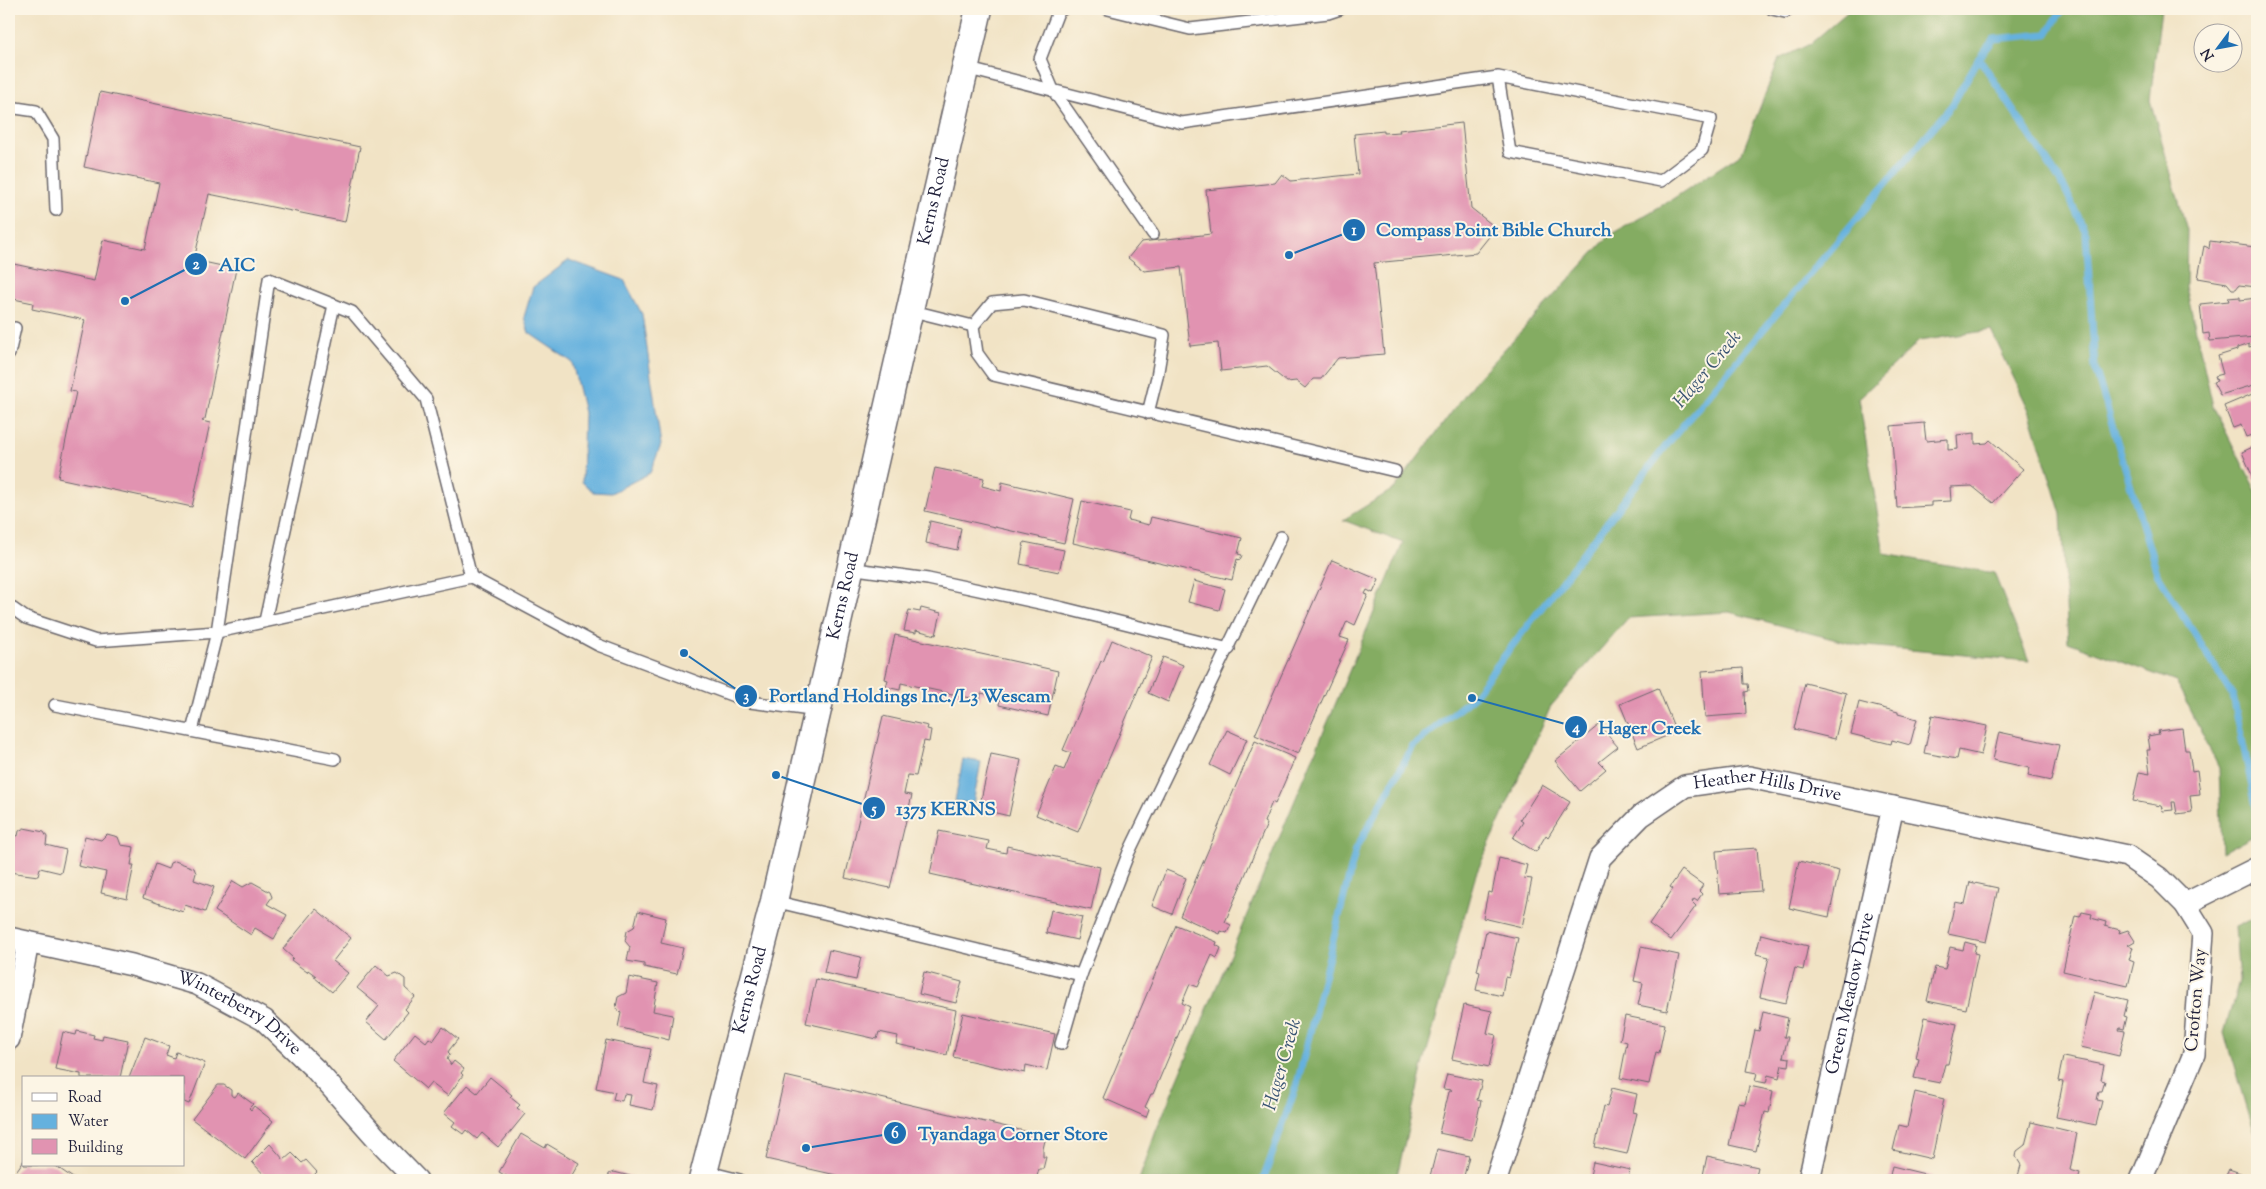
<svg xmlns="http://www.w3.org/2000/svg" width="2266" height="1189" viewBox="0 0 2266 1189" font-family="'Sorts Mill Goudy',serif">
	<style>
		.forest { fill: #84ac62; stroke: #53674e }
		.water { fill: #65b1de; stroke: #446a8c }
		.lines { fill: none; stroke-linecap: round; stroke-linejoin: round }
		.stream { stroke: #65b1de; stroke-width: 7 }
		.building { fill: #e193b1 }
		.service-casing { stroke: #6a666b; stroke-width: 14 }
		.minor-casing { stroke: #6a666b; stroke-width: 24 }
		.tertiary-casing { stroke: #6a666b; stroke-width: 29 }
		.service { stroke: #fff; stroke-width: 11 }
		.minor { stroke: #fff; stroke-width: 21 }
		.tertiary { stroke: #fff; stroke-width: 26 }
		.labels { text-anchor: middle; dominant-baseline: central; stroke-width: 4; stroke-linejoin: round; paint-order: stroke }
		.street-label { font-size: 18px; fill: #22223b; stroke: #fcf5e5 }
		.water-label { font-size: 19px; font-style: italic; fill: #395474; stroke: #fcf5e5 }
		.leader { fill: none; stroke: #1f6fb2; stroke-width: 2 }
		.callout-dot { fill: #1f6fb2; stroke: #fcf5e5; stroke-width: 2 }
		.mark-label { font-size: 15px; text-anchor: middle; font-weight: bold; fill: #fff }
		.callout-label { font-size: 19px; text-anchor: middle; font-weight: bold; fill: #1f6fb2; stroke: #fcf5e5; stroke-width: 4; stroke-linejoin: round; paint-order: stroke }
	</style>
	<rect width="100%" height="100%" fill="#fcf5e5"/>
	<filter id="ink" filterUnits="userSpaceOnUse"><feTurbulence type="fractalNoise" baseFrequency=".02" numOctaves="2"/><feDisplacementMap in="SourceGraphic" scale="10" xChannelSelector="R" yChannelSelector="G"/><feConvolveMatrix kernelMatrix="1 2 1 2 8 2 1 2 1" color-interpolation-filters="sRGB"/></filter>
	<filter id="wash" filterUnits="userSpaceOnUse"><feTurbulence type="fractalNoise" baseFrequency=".0096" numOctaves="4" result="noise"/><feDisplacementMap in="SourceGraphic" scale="20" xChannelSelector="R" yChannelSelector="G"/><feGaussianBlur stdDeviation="1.12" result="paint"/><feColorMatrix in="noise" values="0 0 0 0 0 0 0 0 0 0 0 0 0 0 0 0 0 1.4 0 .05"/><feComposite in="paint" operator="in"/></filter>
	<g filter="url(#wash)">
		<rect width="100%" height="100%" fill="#f1e3c5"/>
		<g class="forest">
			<path d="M1851,9H2161L2150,100L2187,230L2186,287L2213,406L2257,493V834L2222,853L2219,768L2176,682L2068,642L2061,514L2029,410L1991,330L1919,341L1859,398L1884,554L1994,573L2029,661L1856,645L1729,612L1628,618L1551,706L1476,874L1422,1069L1396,1180H1139L1156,1131L1403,543L1343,520L1395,488L1475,381L1609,236L1671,200L1742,153L1779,59L1810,44Z"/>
			<path d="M2257,917V1144L2224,1033L2239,981L2235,927Z"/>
		</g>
		<g class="water">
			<path d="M569,260L624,280L642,314L661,445L650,473L611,493L593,492L582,482L584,413L572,362L529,333L524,317L533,287Z"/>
			<path d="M963,759L981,762L973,804L955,801Z"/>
		</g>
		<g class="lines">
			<g class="stream">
				<path d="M1979,58L2064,187L2086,233L2095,368L2157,573L2233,696L2257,811"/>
				<path d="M1263,1180L1297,1084L1356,849L1413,746L1472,698L1669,442L1952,105L1979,58L1994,39L2047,34L2060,13L2058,9"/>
			</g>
		</g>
		<g id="blocks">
			<g class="building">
				<path d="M100,92L360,147L345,222L209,194L194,260L236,269L205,419L202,421L210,423L192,507L58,478L76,392L70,391L85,320L32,309L33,303L9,298V263L94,281L103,240L145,249L159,183L84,167Z"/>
				<path d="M1462,123L1471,208L1496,228L1476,253L1374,263L1384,354L1338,358L1321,379H1313L1305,388L1296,381L1287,382L1267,366L1221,371L1218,343L1190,346L1181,267L1144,271L1128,258L1141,242L1211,234L1206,190L1275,183L1282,174L1291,181L1358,174L1354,134L1384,131V133L1400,132L1399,130Z"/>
				<path d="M2210,241L2255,247L2254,254H2257V287L2239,285L2236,289H2232L2227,283L2198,278L2204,246L2209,248Z"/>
				<path d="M2240,297V300L2257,298V332H2255V337L2210,341L2209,333L2203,334L2200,304L2229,301L2228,298Z"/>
				<path d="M2249,344V347L2257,345V384L2220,395L2213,382L2217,381L2215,376L2223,374L2218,356L2237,350V348Z"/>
				<path d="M2257,392V433L2246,437L2241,425L2233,428L2224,406Z"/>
				<path d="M1924,423L1926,441L1948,439V450L1958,449L1957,435L1975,433V444L1987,443L1990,440L2023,469L1993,503L1972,486L1950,487L1951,501L1931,502V506L1897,508L1891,426Z"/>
				<path d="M2257,445V479L2254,480L2242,452Z"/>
				<path d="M935,468L984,478L982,486L1001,491L1002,482L1074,499L1064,543L925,511Z"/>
				<path d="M1082,501L1130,512L1128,520L1149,525L1151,517L1242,538L1238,554L1242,555L1240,560L1237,559L1232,580L1073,543Z"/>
				<path d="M930,521L961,528L957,550L926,543Z"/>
				<path d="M1024,542L1064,550L1059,572L1020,564Z"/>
				<path d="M1332,560L1379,580L1373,593L1367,590L1365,594L1368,595L1355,625L1347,621L1340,637L1349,640L1298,754L1255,735Z"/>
				<path d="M1194,581L1225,589L1219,610L1188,602Z"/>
				<path d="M921,608L941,613L936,635L916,630V633L904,631L909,610L920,612Z"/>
				<path d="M895,635L1058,671L1048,716L999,705L1000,697L981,693L980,700L901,683L900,690L886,687L888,680L885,679Z"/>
				<path d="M1112,640L1152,657L1078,832L1036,815L1056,767L1064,770L1071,753L1063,750L1101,661L1103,662Z"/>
				<path d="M1163,657L1183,665L1168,702L1148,693Z"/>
				<path d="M1743,668L1744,684H1748L1749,691L1745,692L1746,714L1705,717L1702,671Z"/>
				<path d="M1805,683L1846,693L1835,739L1794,729Z"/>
				<path d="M1658,688L1676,732L1638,748L1620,704Z"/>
				<path d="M1859,702L1898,712V714L1917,719L1910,745L1892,740L1891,744L1851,734Z"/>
				<path d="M1932,715L1987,726L1981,755L1959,750L1957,759L1924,753Z"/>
				<path d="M883,716L928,726L927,729L931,730L929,742L924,741L916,776L908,775L904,794L912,795L890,888L845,878Z"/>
				<path d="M1599,725L1618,747L1599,762L1606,769L1580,791L1555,761Z"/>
				<path d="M2182,728L2185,750H2189L2192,771L2197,770L2200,794L2190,795L2192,812L2177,814L2175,802H2172L2173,810L2163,811L2161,806L2133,801L2139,772L2150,774L2147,750H2150L2148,736L2159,734L2158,731Z"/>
				<path d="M1227,730L1247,739L1230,775L1210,765Z"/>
				<path d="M1999,732L2059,745L2051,781L2028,776L2030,768L1993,760Z"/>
				<path d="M1255,741L1295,758L1275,804L1272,802L1264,822L1267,824L1225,922L1231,925L1227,933L1221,931L1220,934L1180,916Z"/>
				<path d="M991,754L1021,760L1009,816L979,809Z"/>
				<path d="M1542,785L1570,802L1548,837L1546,835L1536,852L1513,838L1523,822L1520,820Z"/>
				<path d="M24,828L44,832L47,837L46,845L66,850L61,873L40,868L38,876L9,872V834L18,836L19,831Z"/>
				<path d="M939,831L989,841L987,849L1006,853L1007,846L1100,867L1091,910L930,874Z"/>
				<path d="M107,834L118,837L121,845L134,847L131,865H134L127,899L101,893L106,872L78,866L85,836L101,840Z"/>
				<path d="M1757,848L1761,891L1719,894L1716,851Z"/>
				<path d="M1499,858L1527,865L1524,878L1532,879L1522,927L1483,918L1488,892L1492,893Z"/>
				<path d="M175,861L194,868L196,873L194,880L214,887L205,912L185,905L183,912L143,898L155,864L168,869L170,863Z"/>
				<path d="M1799,861L1839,871L1829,917L1789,908Z"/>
				<path d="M1166,870L1186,878L1172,914L1152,906Z"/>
				<path d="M1682,870L1703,885L1699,891L1702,894L1697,901L1694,899L1692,902L1696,906L1671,940L1649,924L1673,889L1670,887Z"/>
				<path d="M233,881L243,887L252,882L270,892L272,897L267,904L287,915L274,939L255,928L251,935L215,911Z"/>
				<path d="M1970,882L1998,888L1986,942L1948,934L1955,902L1965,904Z"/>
				<path d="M316,909L351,938L333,961L348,973L332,992L314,977L316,976L308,970L307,972L291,960L293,958L283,949Z"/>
				<path d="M1051,910L1082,917L1077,940L1046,933Z"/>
				<path d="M638,911L666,918L661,943L683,948L677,974L644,967V964L627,961L630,947L625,941L627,931L634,927Z"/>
				<path d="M2082,912L2092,914L2091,918L2106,922L2105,926L2120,930L2119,933L2128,930L2135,941L2128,945L2133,947L2129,960L2134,962L2128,986L2063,971L2075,916L2080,917Z"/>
				<path d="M1176,925L1217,942L1216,945L1221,948L1217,958L1212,955L1198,987L1190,984L1182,1003L1190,1007L1153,1094H1151L1145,1107L1149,1109L1146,1117L1103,1098Z"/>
				<path d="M1486,931L1518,938L1509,978L1505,977L1502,996L1476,990L1480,972L1477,971Z"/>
				<path d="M1761,934L1808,946L1803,970L1795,968L1786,1003L1760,997L1769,957L1756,954Z"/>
				<path d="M1965,942L1976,945L1974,953L1978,954L1966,1009L1927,1001L1935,967L1945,969L1950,947L1963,950Z"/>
				<path d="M1641,947L1679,955L1667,1011L1638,1005L1643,983L1634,981Z"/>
				<path d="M829,950L861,957L856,980L824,973Z"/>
				<path d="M376,965L389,976L397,973L405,979V988L415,997L405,1009L408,1012L386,1039L366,1022L379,1006L357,988Z"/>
				<path d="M924,972L962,982L956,1003L919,994Z"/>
				<path d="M629,977L658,983L653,1011L673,1015L669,1040L618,1027L621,1013L616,1007L618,997L626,993Z"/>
				<path d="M816,979L956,1010L947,1055L896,1044L898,1036L879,1032L877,1039L806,1023Z"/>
				<path d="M2094,992L2128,1000L2124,1016L2127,1017L2124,1029L2120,1028L2119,1030L2125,1031L2119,1056L2081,1047Z"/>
				<path d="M1464,1005L1492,1011L1487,1033L1496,1035L1489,1067L1452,1059Z"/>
				<path d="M1763,1012L1788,1018L1784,1037H1788L1783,1057L1790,1058L1789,1066L1782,1065L1779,1078L1768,1075L1766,1083L1755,1081L1757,1073L1746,1071L1755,1030L1759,1031Z"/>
				<path d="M963,1013L1055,1034L1047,1070L1026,1065L1025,1073L953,1057Z"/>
				<path d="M1625,1016L1665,1024L1659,1053L1656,1052L1649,1084L1620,1078L1627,1042L1620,1040Z"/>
				<path d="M1925,1017L1957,1024L1948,1064H1945L1940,1083L1914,1078L1919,1059L1916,1058Z"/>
				<path d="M443,1027L458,1039L450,1049L448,1052L450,1054L447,1059L451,1065L454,1061L464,1069L461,1073L463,1075L448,1096L431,1083L426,1089L393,1061L415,1033L426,1042L429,1038L433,1041Z"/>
				<path d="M77,1031L94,1035L93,1038L102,1040L103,1035L128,1040L120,1078H81V1074L55,1069L63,1032L76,1035Z"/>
				<path d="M145,1037L169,1046L166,1055L174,1058L176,1052L205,1063L189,1104L184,1102V1078H129Z"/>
				<path d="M606,1040L651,1049L644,1083L658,1086L653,1110L629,1105L631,1095L624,1094L622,1101L613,1099L615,1092L596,1088Z"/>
				<path d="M2063,1057L2104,1065L2101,1080L2105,1081L2102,1091H2099L2097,1100L2102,1101L2096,1125L2056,1117L2063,1082L2058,1081Z"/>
				<path d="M1447,1074L1482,1081L1477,1100L1481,1101L1472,1140L1439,1133L1449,1092L1452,1090L1443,1089Z"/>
				<path d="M785,1076L1046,1136L1043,1149V1157H1046L1043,1169H1039L1036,1180H858L766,1159Z"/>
				<path d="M490,1077L512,1095L510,1097L520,1105L517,1108L525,1114L498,1147L482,1133L477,1139L466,1130L463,1134L452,1126L455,1122L444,1113L467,1085L477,1093Z"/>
				<path d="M218,1085H224L231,1090V1095L235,1097L238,1093L253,1104L249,1108L251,1110L254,1106L273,1121L245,1159L192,1119Z"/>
				<path d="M1749,1086L1773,1091L1769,1113L1765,1112L1756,1151L1729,1145L1738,1103L1745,1104Z"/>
				<path d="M1612,1088L1637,1094L1633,1112L1637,1113L1627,1154L1595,1147L1604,1106L1607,1107Z"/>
				<path d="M1915,1092L1944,1099L1932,1159L1893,1150L1899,1125L1907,1127Z"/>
				<path d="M2031,1122L2077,1133L2070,1170L2080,1173L2078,1180H2017L2021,1165L2016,1157L2017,1151L2025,1145Z"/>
				<path d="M521,1134L545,1148L547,1144L579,1163L569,1180H514L499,1172Z"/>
				<path d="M270,1144L284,1160L292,1153L302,1163L306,1160L317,1172L314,1175L319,1180H269L252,1162Z"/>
				<path d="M1437,1149L1469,1156L1463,1180H1429Z"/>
				<path d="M1707,1156L1758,1167L1755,1180H1702Z"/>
				<path d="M24,1160V1165H54L76,1180H10Z"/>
				<path d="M1593,1162L1630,1170L1628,1180H1589Z"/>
				<path d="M1892,1166L1933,1176L1932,1180H1889Z"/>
				<path d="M2229,1169L2257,1179V1180H2224Z"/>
				<path d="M614,1172L634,1177L635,1180H608L609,1174Z"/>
			</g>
		</g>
	</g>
	<g filter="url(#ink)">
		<use href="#blocks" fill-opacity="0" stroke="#6a666b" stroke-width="1"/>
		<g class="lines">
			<defs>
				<g id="service">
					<path d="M1063,9L1058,12L1040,59L1053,90L1153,234"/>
					<path d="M1108,9L1190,29L1328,13L1340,9"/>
					<path d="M1772,9L1785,12L1788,9"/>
					<path d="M965,68L1182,123L1498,77L1711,119L1702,150L1661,181L1510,152L1498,77"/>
					<path d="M9,107L36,111L53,139L56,210"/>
					<path d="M909,310L973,326"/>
					<path d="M9,354L15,328"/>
					<path d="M1148,413L1157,377L1164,335L1024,300L992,303L973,326L977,353L993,375L1395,471"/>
					<path d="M849,568L928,579L1063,608L1229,649"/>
					<path d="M9,606L26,618L96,641L217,632L471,577L598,645L750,702L818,711"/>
					<path d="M265,621L334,305"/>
					<path d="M55,705L335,759"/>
					<path d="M192,731L217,632L269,279L352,312L426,399L471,577"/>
					<path d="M774,901L1081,975"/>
					<path d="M1061,1044L1081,975L1129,852L1281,537"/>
					<path d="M704,1171L740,1180"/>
				</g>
				<g id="minor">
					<path d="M2185,904L2257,868"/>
					<path id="s1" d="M9,938L132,965L197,984L264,1020L316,1070L381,1143L417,1180"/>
					<path d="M9,1039L28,943"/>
					<path id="s2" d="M1496,1180L1600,858L1641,816L1685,786L1749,777L2127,856L2159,878L2185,904L2203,933L2194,1054L2141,1180"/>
					<path id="s3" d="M1809,1180L1893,807"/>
				</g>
				<g id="tertiary">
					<path id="s4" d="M702,1180L774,901L979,9"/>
				</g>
			</defs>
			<use href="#service" class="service-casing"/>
			<use href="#minor" class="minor-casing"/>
			<use href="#tertiary" class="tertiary-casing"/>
			<use href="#service" class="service"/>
			<use href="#minor" class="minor"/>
			<use href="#tertiary" class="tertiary"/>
		</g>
	</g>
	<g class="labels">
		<g class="street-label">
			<text stroke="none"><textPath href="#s4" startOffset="1006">Kerns Road</textPath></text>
			<text stroke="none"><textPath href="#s4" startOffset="601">Kerns Road</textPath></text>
			<text stroke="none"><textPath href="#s2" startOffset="534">Heather Hills Drive</textPath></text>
			<text stroke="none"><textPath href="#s4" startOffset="196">Kerns Road</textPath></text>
			<text stroke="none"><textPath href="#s3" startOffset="191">Green Meadow Drive</textPath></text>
			<text transform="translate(2197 1000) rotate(-85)">Crofton Way</text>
			<text stroke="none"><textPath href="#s1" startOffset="245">Winterberry Drive</textPath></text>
		</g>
		<g class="water-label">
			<text transform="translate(1708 370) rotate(-50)">Hager Creek</text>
			<text transform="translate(1283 1065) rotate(-74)">Hager Creek</text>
		</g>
	</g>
	<path class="leader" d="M1289 255L1354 230M125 301L196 264M684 653L746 696M1472 698L1576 727M776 775L874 808M806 1148L895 1133"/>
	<g class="callout-dot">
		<circle cx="1289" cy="255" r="5"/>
		<circle cx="125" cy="301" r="5"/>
		<circle cx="684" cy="653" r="5"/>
		<circle cx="1472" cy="698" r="5"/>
		<circle cx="776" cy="775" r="5"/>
		<circle cx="806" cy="1148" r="5"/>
		<circle cx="1354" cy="230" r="12"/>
		<circle cx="196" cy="264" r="12"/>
		<circle cx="746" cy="696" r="12"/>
		<circle cx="1576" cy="727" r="12"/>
		<circle cx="874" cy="808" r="12"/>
		<circle cx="895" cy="1133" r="12"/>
	</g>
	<g class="mark-label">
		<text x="1354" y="235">1</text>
		<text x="196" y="269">2</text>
		<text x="746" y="701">3</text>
		<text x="1576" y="732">4</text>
		<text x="874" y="814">5</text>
		<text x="895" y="1138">6</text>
	</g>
	<g class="callout-label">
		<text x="1494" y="236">Compass Point Bible Church</text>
		<text x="237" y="271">AIC</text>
		<text x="910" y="702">Portland Holdings Inc./L3 Wescam</text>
		<text x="1650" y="734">Hager Creek</text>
		<text x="946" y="815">1375 KERNS</text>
		<text x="1013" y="1140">Tyandaga Corner Store</text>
	</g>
	<rect width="2266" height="1189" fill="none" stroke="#fcf5e5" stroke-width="30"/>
	<rect x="22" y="1076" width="162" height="90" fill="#fcf5e5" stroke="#a5a1a1"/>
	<rect x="32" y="1093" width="25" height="8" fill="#ffffff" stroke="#a5a1a1"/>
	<text x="68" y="1102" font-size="15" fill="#22223b">Road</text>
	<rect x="32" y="1114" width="25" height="15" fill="#65b1de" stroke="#a5a1a1"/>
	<text x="68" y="1126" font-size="15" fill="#22223b">Water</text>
	<rect x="32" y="1139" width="25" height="15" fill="#e193b1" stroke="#a5a1a1"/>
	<text x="68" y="1152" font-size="15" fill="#22223b">Building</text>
	<g transform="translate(2218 48) rotate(238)"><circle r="24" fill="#fcf5e5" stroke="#a5a1a1"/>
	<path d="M0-4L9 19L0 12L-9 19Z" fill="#1f6fb2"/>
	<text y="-8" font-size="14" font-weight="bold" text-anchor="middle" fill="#22223b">N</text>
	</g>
</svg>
